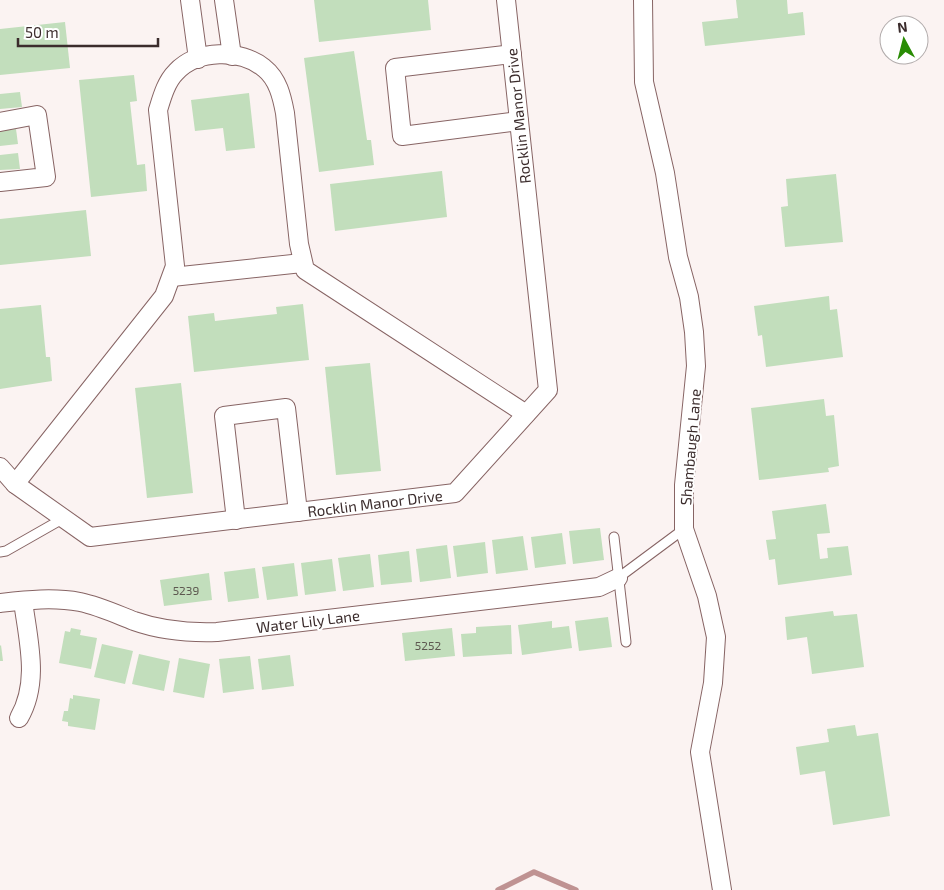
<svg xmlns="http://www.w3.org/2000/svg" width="944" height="890" viewBox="0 0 944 890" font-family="'Exo 2',sans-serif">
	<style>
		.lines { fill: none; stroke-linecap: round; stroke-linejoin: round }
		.stream { stroke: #bf9292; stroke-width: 5.5 }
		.building { fill: #c2debc }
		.lane-casing { stroke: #876464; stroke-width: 11 }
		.street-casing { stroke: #876464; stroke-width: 20 }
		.lane { stroke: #fff; stroke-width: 9 }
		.street { stroke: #fff; stroke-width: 18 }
		.labels { text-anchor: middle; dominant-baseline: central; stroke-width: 4; stroke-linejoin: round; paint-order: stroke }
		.number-label { font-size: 12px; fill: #5d5850 }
		.street-label { font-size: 15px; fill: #3b2c2c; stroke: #fff }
	</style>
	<rect width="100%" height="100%" fill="#fbf3f2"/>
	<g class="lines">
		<path class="stream" d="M498,890L534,872L576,890"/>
	</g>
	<g class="building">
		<path d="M314,0H428L431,30L319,42Z"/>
		<path d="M736,0H787L788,14L803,12L805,35L705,46L702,22L738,18Z"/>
		<path d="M65,22L70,68L0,75V29Z"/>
		<path d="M354,51L367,140H371L374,165L319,172L304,58Z"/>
		<path d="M134,75L137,101L130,102L137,165L145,164L147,191L91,197L79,80Z"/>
		<path d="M20,92L22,107L0,109V94Z"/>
		<path d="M249,93L255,148L226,151L223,128L195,131L191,100Z"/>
		<path d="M16,129L18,144L0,146V130Z"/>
		<path d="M18,153L20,169L0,170V155Z"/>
		<path d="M442,171L447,217L335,231L330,184Z"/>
		<path d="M836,174L843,242L785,247L781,207L788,206L786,179Z"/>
		<path d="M86,210L91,256L0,265V219Z"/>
		<path d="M829,296L830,310L837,309L843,357L766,367L762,335L758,336L754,306Z"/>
		<path d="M303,304L309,360L194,372L188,316L214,313L215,321L277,314L276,307Z"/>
		<path d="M41,305L46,357H50L52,381L0,389V309Z"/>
		<path d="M370,363L381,471L336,475L325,367Z"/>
		<path d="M181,383L193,493L147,498L135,388Z"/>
		<path d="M824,399L826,416L834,415L839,466L828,468L829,472L759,480L751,408Z"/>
		<path d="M826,504L830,533L817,534L820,559L828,558L827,548L848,546L852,575L778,585L775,559L769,560L766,540L776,539L772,511Z"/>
		<path d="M600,528L604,560L573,564L569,531Z"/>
		<path d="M562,533L566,564L535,568L531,537Z"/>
		<path d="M523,536L528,570L496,574L492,540Z"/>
		<path d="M485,542L488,573L457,577L453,546Z"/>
		<path d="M447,545L451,578L420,582L416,549Z"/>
		<path d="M409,551L412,582L381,585L378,555Z"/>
		<path d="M370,554L374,587L343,591L338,558Z"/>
		<path d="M332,559L336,591L305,595L301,563Z"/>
		<path d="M294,563L298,596L267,600L262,567Z"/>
		<path d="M255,568L259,598L228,602L224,572Z"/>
		<path d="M209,573L212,600L164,606L160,580Z"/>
		<path d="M833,611L834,616L857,614L864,667L812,674L807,637L787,640L785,617Z"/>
		<path d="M608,617L612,647L579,651L575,621Z"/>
		<path d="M552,621V628L569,626L572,648L522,655L518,625Z"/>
		<path d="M511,625L512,654L463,657L461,634L476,633V627Z"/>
		<path d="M71,628L81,630L80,635L97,638L91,669L59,663L65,631L70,632Z"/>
		<path d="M452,628L455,656L405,661L402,633Z"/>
		<path d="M102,644L133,651L125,684L94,677Z"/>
		<path d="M1,645L3,661H0V646Z"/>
		<path d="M139,654L170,661L164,691L132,684Z"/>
		<path d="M290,655L294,686L262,690L258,659Z"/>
		<path d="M250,656L254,689L223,693L219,659Z"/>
		<path d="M179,658L210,664L204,698L173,692Z"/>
		<path d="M73,695L100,699L95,730L68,726V722L62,721L64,711H68L70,698L73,699Z"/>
		<path d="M855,725L857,736L878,733L890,816L833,825L825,771L800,775L796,747L829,742L827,729Z"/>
	</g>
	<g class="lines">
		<defs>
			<g id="lane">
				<path d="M614,537L626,642"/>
				<path d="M0,552L6,551L64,518"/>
				<path d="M618,578L684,529"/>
			</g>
			<g id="street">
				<path d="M190,0L198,59"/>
				<path d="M224,0L232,56"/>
				<path d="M643,0L644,82L665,173L678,257L689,297L694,332L696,366L684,485V529L707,596L716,637L713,683L700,752L722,890"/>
				<path d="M512,54L395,68L402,136L519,121"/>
				<path d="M0,122L37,115L46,177L0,182"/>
				<path d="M172,277L302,263"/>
				<path d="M0,467L15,484L90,537L455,493L548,390L506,0"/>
				<path d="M15,484L164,296L175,266L158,110C162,97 166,82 176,72C197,49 241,49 264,68C278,79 282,97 285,113L299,244L305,270L526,414"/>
				<path d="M236,520L224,416L286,408L298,512"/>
				<path d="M0,603C27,600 53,597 80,602C99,606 116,614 134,621C162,631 188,633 217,632L599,587L618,578"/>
				<path d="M19,718C40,682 28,640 23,601"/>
			</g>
		</defs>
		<use href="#lane" class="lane-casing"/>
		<use href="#street" class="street-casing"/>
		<use href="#lane" class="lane"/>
		<use href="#street" class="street"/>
	</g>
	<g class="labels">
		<g class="number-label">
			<text x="186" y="590">5239</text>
			<text x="428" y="645">5252</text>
		</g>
		<g class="street-label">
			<text transform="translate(518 116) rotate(-96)">Rocklin Manor Drive</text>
			<text transform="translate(690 447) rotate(-85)">Shambaugh Lane</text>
			<text transform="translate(375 503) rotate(-7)">Rocklin Manor Drive</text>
			<text transform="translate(308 621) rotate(-7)">Water Lily Lane</text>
		</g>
	</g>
	<g transform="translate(904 40) rotate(353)"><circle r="24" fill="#ffffff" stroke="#b1abab"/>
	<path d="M0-4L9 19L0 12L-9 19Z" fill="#298c04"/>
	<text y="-8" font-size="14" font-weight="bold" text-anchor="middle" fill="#3b2c2c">N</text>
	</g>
	<path d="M18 38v8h140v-8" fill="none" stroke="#3b2c2c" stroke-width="2.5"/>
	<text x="25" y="38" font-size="15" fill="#3b2c2c" stroke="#ffffff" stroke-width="4" paint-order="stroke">50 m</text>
</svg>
